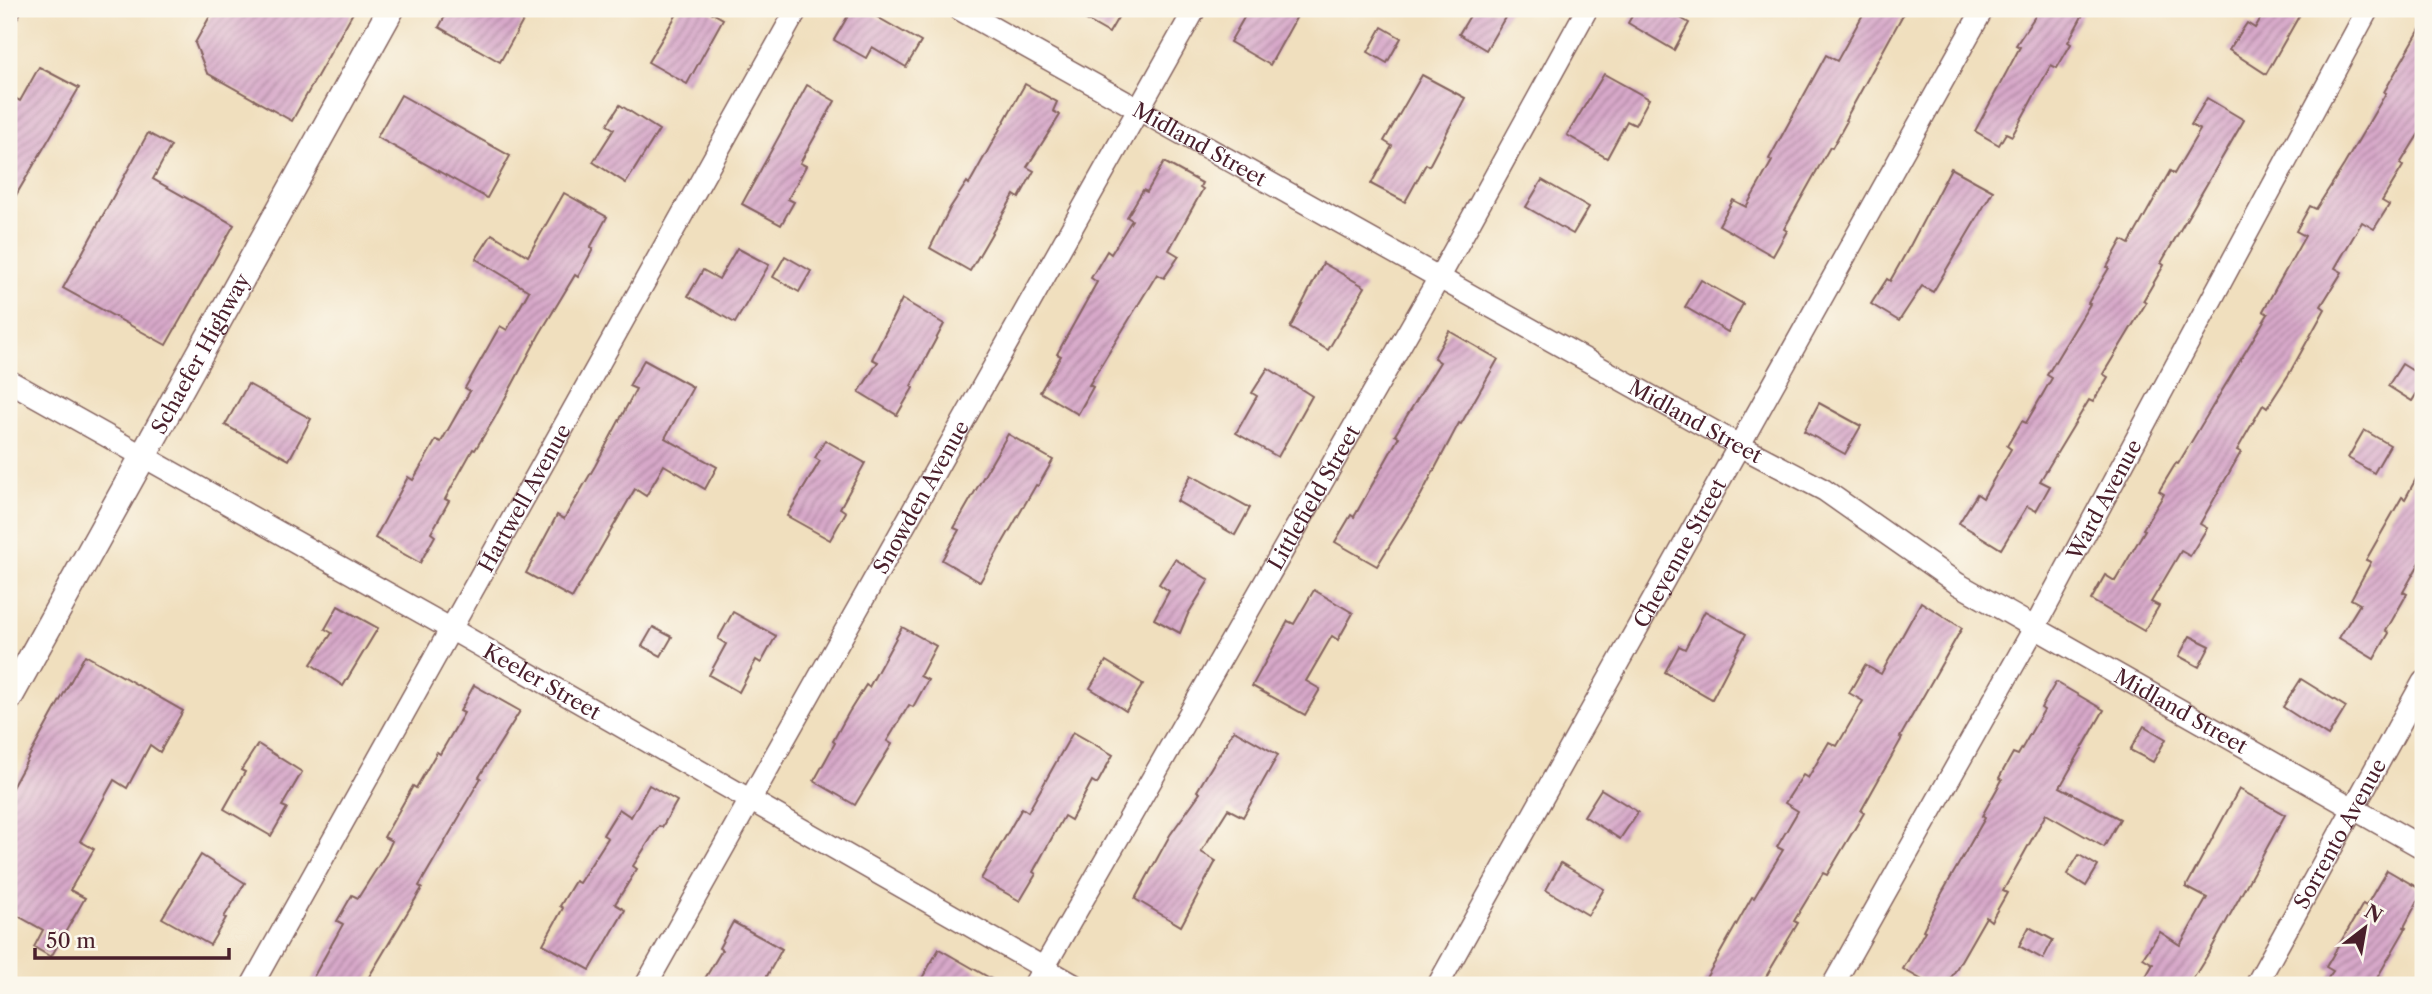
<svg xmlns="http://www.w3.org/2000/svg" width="2432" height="994" viewBox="0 0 2432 994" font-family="'Libre Caslon Text',serif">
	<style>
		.building { fill: url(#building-hatch) }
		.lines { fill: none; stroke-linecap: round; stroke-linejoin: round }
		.minor-casing { stroke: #84625e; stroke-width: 24 }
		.tertiary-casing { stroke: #84625e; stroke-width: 29 }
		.minor { stroke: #fff; stroke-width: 21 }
		.tertiary { stroke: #fff; stroke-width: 26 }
		.labels { text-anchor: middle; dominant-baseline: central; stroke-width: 7; stroke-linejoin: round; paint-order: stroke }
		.street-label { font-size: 21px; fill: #4a1f2b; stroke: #fbf7ec }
	</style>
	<defs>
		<pattern id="building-hatch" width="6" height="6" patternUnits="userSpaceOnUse" patternTransform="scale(1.75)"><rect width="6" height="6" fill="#d7a8c9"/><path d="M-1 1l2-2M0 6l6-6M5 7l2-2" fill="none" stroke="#b088a3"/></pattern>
	</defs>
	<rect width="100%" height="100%" fill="#fbf7ec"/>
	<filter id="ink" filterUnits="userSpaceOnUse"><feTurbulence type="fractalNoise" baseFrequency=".0143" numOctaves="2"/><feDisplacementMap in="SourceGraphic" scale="14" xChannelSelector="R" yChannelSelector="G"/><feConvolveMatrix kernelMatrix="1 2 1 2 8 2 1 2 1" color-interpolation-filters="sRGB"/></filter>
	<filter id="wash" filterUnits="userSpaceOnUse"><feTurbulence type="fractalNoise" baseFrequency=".00686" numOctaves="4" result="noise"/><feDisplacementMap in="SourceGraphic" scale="28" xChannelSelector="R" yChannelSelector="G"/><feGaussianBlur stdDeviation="1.57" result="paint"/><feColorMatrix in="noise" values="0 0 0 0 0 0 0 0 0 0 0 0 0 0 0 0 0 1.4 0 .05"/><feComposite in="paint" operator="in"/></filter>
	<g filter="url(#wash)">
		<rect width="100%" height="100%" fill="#f0dfbe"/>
		<g id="blocks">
			<g class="building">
				<path d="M214,9H355L292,121L207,73L195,43Z"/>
				<path d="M449,9H501L523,21L500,62L439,27Z"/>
				<path d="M680,9H705L723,19L687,84L648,62Z"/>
				<path d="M852,9H863L921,42L906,67L872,47L866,58L834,40Z"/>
				<path d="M1067,9H1123L1109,33Z"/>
				<path d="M1249,9H1301L1270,65L1230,42Z"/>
				<path d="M1474,9H1510L1486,50L1459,34Z"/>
				<path d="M1636,9H1665L1689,23L1674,50L1628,23Z"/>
				<path d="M1866,9H1906L1845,120L1847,121L1832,148L1830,147L1784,229L1787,231L1773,256L1719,225L1733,200L1746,207L1772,161L1769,159L1826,55L1837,61Z"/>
				<path d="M2040,9H2086L2068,42L2071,44L2057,68L2051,65L2012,136L2006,133L1999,145L1975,131L2020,47L2016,45Z"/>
				<path d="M2266,9H2303L2266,74L2229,50L2247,23L2255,28Z"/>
				<path d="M2423,24V127L2400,164L2403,166L2382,201L2389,205L2374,229L2362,222L2335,268L2342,272L2321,306L2325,309L2289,374L2267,408L2263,405L2237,450L2241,452L2200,524L2207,528L2190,556L2181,551L2151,602L2159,606L2144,631L2091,600L2105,575L2115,581L2145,530L2143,529L2164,494L2159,491L2176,463L2178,464L2268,314L2263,311L2305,236L2296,231L2310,206L2316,209L2344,165L2386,93L2384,92Z"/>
				<path d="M1382,27L1401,38L1387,63L1368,52Z"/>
				<path d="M39,67L79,88L9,207V95L20,101Z"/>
				<path d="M1604,74L1649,99L1635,125L1627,121L1607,158L1567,135Z"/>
				<path d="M1422,75L1465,98L1429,166L1426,164L1405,202L1371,184L1392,146L1384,141Z"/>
				<path d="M1025,84L1057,102L1053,111L1060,115L1027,167L1034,171L1019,198L1014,195L970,271L930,248L950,208L967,182L969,184Z"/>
				<path d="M807,85L835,101L800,163L806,166L788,199L794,202L781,225L742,204Z"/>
				<path d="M401,95L510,156L487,198L377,137Z"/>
				<path d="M2207,98L2244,120L2161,263L2164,265L2143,301L2146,303L2103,374L2108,377L2093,402L2089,400L2040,481L2050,486L2036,511L2027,506L2001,549L1959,523L1977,494L1983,498L2011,449L2007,446L2022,421L2026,423L2052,378L2047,375L2090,304L2088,303L2109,268L2107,267L2122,240L2129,244L2170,171L2174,174L2200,130L2191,125Z"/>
				<path d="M620,105L659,130L626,183L593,162L614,129L607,125Z"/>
				<path d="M148,133L171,146L153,179L234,225L166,345L63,288Z"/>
				<path d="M1164,162L1202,183L1200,187L1203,189L1169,250L1179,256L1164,278L1157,274L1089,385L1093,387L1078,414L1040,392L1061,356L1057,354L1097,282L1091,278L1107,251L1111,254L1132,220L1127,217L1143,190L1147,192Z"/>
				<path d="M1951,168L1993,191L1933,292L1922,286L1899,321L1871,304L1887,279L1890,281L1911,244Z"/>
				<path d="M1542,180L1589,207L1573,234L1526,207Z"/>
				<path d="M564,193L607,217L590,248L593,249L578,277L575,275L539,335L494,419L475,450L473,449L445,499L449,501L431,533L435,536L420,563L375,538L408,477L413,480L436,440L441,442L470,391L465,388L500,326L507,330L529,291L476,259L492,234L528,256Z"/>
				<path d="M737,248L769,265L735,323L688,296L703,270L719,279Z"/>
				<path d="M785,256L811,271L799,292L773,277Z"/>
				<path d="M1323,263L1365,287L1328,350L1290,328Z"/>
				<path d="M1701,280L1743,304L1728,332L1685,307Z"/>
				<path d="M902,299L944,324L911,386L913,388L897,415L859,392L878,362L872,359Z"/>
				<path d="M1449,331L1498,359L1461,424L1459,423L1421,495L1377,566L1335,542L1351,515L1354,517L1399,437L1395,435L1440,362L1434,358Z"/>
				<path d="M644,360L693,387L665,438L717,467L705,489L664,465L646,496L635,489L572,598L526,573L557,515L564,519L595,466L636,389L629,386Z"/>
				<path d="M2402,364L2423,377V383L2412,401L2388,386Z"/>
				<path d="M1268,368L1312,396L1278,457L1236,433L1257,396L1252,393Z"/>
				<path d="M248,384L311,419L289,460L225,425Z"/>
				<path d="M1819,403L1861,426L1845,454L1804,431Z"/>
				<path d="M2364,430L2390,445L2374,473L2348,458Z"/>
				<path d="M1008,434L1053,460L1038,486L1036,485L980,582L942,560L959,530L954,528Z"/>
				<path d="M825,440L865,463L840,508L846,512L830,540L787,516L820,461L815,458Z"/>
				<path d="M2423,466V557L2403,592L2407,594L2386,631L2389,633L2374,659L2339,638L2360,604L2351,599L2371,562L2366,560L2402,497L2405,499Z"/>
				<path d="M1191,475L1250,508L1235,535L1177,501Z"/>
				<path d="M1175,559L1209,580L1188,614L1180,633L1154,619L1169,591L1159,584Z"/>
				<path d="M1314,590L1353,613L1338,640L1332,636L1306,681L1320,689L1305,715L1252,686L1288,621L1294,624Z"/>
				<path d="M1921,602L1962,628L1900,737L1902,738L1861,811L1864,813L1827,875L1823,873L1794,921L1798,923L1761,985H1702L1752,897L1754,898L1783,850L1777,847L1798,811L1785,803L1803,775L1808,778L1829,742L1837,746L1863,701L1849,693L1865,665L1881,674Z"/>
				<path d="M338,606L378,628L343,686L311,664L332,633L325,629Z"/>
				<path d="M1705,611L1746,634L1712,699L1665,672L1679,646L1685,649Z"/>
				<path d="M733,612L776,636L761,663L756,660L739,692L709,675L726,644L718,639Z"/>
				<path d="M653,627L672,637L661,656L642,646Z"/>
				<path d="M902,627L936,646L920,676L928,680L913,707L909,705L887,741L892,744L855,805L814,781L835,743L833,741L849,712L866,685L869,687Z"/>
				<path d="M2190,636L2210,646L2199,667L2179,656Z"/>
				<path d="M85,655L183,711L160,752L150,745L127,788L114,780L80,841L94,849L70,890L85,898L51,957L34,947L43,930L9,911V793Z"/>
				<path d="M1106,661L1143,684L1126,711L1090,688Z"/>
				<path d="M2301,679L2346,707L2328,736L2283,707Z"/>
				<path d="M2056,682L2104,710L2060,787L2120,819L2104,847L2046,814L2003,891L2007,893L1991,921L1986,917L1947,985H1931L1903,969L1925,931L1923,930L1942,893L1985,818L1982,816L2002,780L1999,778L2013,753L2018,755L2044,710L2041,708Z"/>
				<path d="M474,685L520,711L479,777L481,778L460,813L461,814L419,886L422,888L364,985H309L343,924L337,921L352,895L358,898L386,854L392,841L384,837L413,786L416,788L437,752L440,754L464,713L460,711Z"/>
				<path d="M2144,726L2166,739L2153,762L2130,750Z"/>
				<path d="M1234,730L1278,755L1243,817L1228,809L1201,852L1216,861L1181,926L1135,899L1170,835L1200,793L1197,791Z"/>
				<path d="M1073,732L1113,755L1097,784L1092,781L1071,820L1064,816L1033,872L1036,874L1020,901L981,879L1022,808L1028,812Z"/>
				<path d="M258,744L302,772L282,806L287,808L271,836L224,809L245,772L241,770Z"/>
				<path d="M649,785L677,801L662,827L659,826L633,866L637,869L615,904L625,910L590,970L543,944L563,908L560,906L575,881L579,883L608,838L603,835L619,809L631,817Z"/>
				<path d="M1601,789L1638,812L1620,839L1584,816Z"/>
				<path d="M2239,789L2285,815L2209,953L2189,985H2141L2153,964L2143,958L2160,932L2180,945L2207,898L2186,887Z"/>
				<path d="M201,855L245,883L224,917L226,918L210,945L162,918Z"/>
				<path d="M2079,855L2098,866L2086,886L2067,874Z"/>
				<path d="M1561,863L1604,889L1588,915L1546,890Z"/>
				<path d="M2387,870L2423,891L2404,927L2406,928L2373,985H2323L2333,971L2326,967L2363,904L2366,906Z"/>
				<path d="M733,922L782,949L762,985H701L722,950L719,948Z"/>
				<path d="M2029,927L2053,940L2043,959L2019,946Z"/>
				<path d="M939,949L1002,985H918Z"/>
			</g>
		</g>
	</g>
	<g filter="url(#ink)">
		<use href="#blocks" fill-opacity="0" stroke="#84625e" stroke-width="2"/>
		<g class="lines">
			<defs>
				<g id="minor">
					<path id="s1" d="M959,9L1740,446L1824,490L1958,584L2423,848"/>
					<path d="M9,11L10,9"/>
					<path id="s2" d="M9,381L451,629L1074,985"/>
					<path id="s3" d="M252,985L797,9"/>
					<path id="s4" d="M646,985L1195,9"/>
					<path id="s5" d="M1034,985L1439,278L1587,9"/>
					<path id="s6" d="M1438,985L1983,9"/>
					<path id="s7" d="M1833,985L2035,627L2368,9"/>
					<path id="s8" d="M2256,985L2423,682"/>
				</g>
				<g id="tertiary">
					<path id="s9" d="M9,698L391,9"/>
				</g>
			</defs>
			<use href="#minor" class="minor-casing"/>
			<use href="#tertiary" class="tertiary-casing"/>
			<use href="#minor" class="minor"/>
			<use href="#tertiary" class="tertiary"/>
		</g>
	</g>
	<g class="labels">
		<g class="street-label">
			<text stroke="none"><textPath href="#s1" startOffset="276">Midland Street</textPath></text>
			<text stroke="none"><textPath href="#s9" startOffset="394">Schaefer Highway</textPath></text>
			<text stroke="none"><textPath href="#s1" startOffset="844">Midland Street</textPath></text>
			<text stroke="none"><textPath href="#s3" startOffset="558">Hartwell Avenue</textPath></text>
			<text stroke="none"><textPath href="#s4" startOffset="560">Snowden Avenue</textPath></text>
			<text stroke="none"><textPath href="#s5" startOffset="562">Littlefield Street</textPath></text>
			<text stroke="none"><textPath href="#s7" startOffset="556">Ward Avenue</textPath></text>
			<text stroke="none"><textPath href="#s6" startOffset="495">Cheyenne Street</textPath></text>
			<text stroke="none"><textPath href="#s2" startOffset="612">Keeler Street</textPath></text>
			<text stroke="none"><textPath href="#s1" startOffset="1410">Midland Street</textPath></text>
			<text stroke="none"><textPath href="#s8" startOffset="173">Sorrento Avenue</textPath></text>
		</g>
	</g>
	<rect width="2432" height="994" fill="none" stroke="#fbf7ec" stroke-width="35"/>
	<g transform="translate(2365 928) rotate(31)" stroke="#fbf7ec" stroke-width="5" paint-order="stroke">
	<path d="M0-5L12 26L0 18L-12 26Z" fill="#4a1f2b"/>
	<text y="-10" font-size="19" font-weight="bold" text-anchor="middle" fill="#4a1f2b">N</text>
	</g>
	<path d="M35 948v10h194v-10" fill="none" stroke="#4a1f2b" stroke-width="3.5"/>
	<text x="46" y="948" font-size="21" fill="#4a1f2b" stroke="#fbf7ec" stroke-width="5" paint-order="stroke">50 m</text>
</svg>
